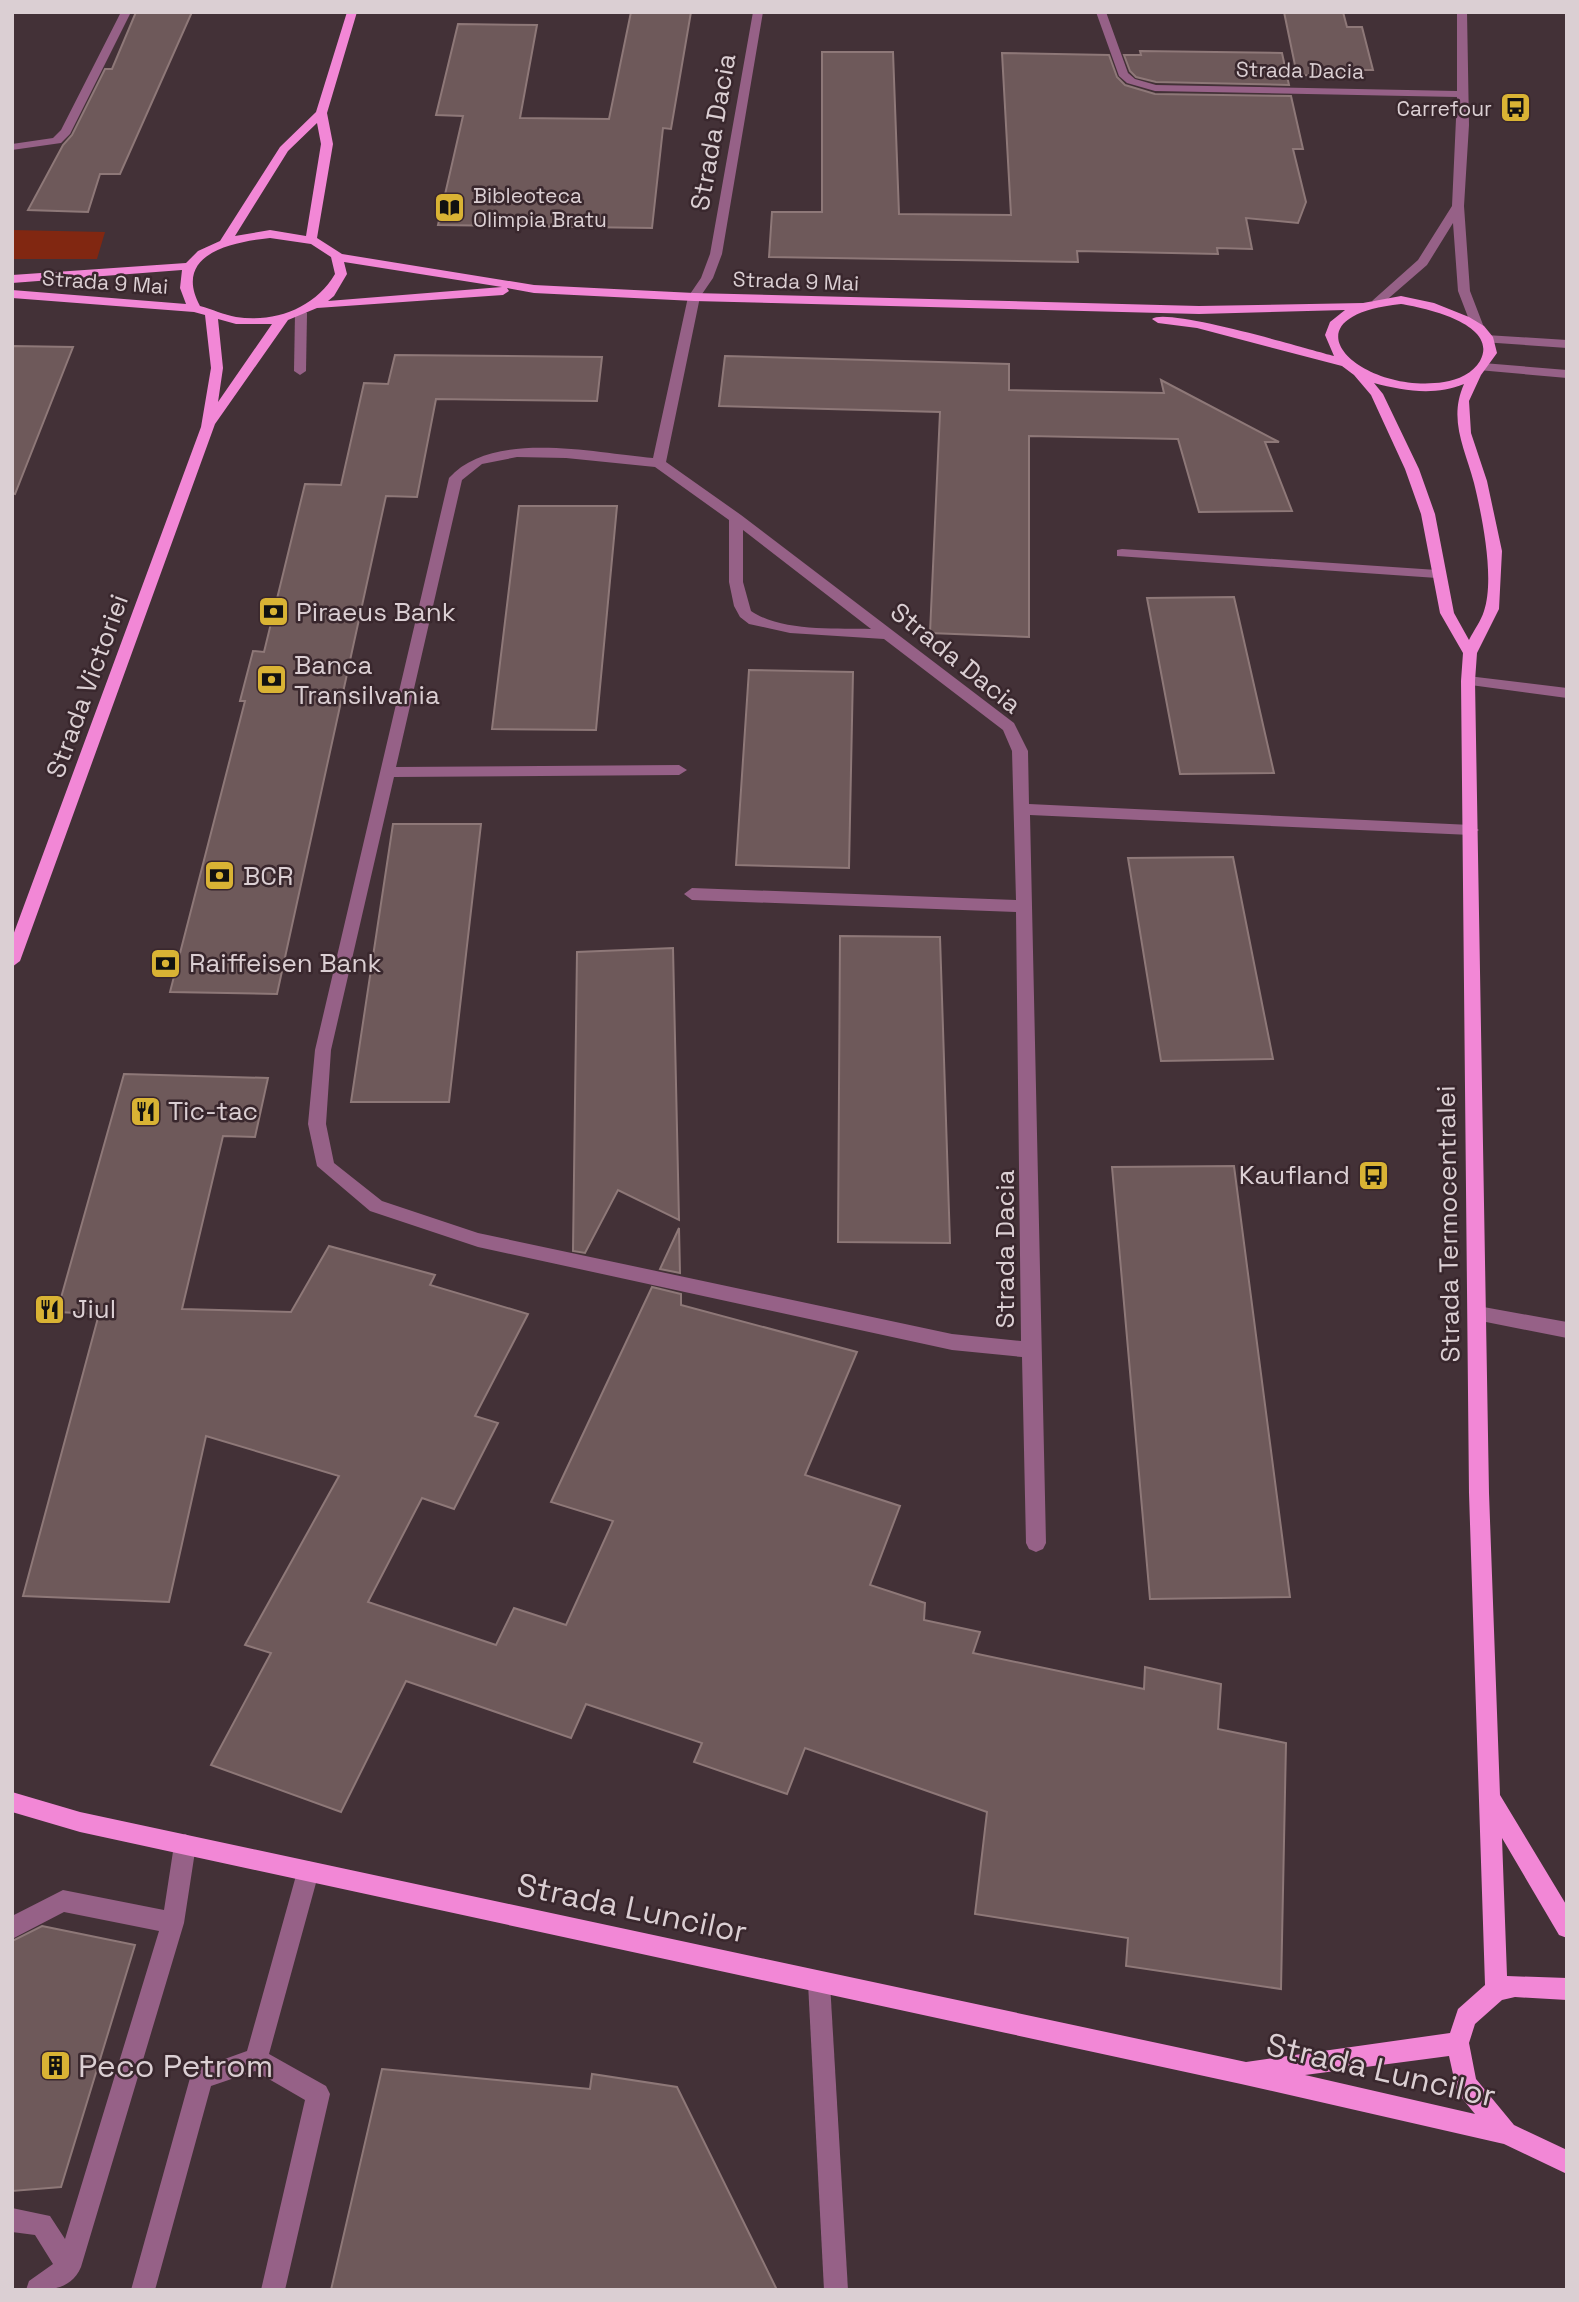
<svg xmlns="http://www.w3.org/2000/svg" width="1579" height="2302" viewBox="0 0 1579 2302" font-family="'Space Grotesk',sans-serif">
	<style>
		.green { fill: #812711 }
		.building { fill: #6e595a; stroke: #8e7878; stroke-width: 2 }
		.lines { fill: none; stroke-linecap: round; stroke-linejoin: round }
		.minor { fill: #966187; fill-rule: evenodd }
		.major { fill: #f287d6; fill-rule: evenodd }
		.labels { text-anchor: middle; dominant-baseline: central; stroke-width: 5; stroke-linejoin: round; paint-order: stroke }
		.far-street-label { font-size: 21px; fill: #dbcfd3; stroke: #39272d }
		.far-poi-label { font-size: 21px; fill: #dbcfd3; stroke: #39272d; text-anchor: end }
		.street-label { font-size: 26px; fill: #dbcfd3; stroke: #39272d }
		.poi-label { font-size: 26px; fill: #dbcfd3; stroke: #39272d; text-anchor: start }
		.near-street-label { font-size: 32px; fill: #dbcfd3; stroke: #39272d }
		.near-poi-label { font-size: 32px; fill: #dbcfd3; stroke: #39272d; text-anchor: start }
	</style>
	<rect width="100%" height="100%" fill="#433137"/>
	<path class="green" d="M12,230L105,232L97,259H12Z"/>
	<g class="building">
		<path d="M136,12H192L120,174H100L88,212L28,210L63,145L72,135L105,69H112Z"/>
		<path d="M631,12H691L671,129L663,128L652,228L438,225L463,116L436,115L458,24L537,25L520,118L609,119Z"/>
		<path d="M1284,12H1343L1347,27H1362L1373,70H1353L1354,76L1297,75Z"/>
		<path d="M1140,51L1282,53L1289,85L1156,82L1136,77L1130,71L1124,55H1141Z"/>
		<path d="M822,52H893L899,214L1011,215L1002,53L1109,55L1117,77L1125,85L1155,94L1291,96L1303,149H1293L1306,202L1298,223L1246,218L1252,249L1217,248L1218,254L1077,251L1078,262L769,257L772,212H822Z"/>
		<path d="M12,346L73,347L15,494L12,493Z"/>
		<path d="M395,355L602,357L597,401L436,399L417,497L386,496L277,994L170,992L245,701H240L253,651L264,652L305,484L341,485L364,383L388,384Z"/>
		<path d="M725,356L1009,364V390L1164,393L1161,380L1279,442H1265L1292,511L1199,512L1178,439L1029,436V637L930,633L940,412L719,406Z"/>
		<path d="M519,506H617L596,730L492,729Z"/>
		<path d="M1234,597L1274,773L1180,774L1147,598Z"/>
		<path d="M749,670L853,672L849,868L736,865Z"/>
		<path d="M393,824H481L449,1102H351Z"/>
		<path d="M1233,857L1273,1059L1161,1061L1128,858Z"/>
		<path d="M840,936L940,937L950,1243L838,1242Z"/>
		<path d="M673,948L679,1220L618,1190L585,1253L573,1251L577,952Z"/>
		<path d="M124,1074L268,1078L255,1137L223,1136L182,1309L291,1312L329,1246L435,1275L430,1285L528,1314L475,1416L498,1423L454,1509L422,1498L368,1602L496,1645L514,1608L566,1625L613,1521L551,1502L652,1287L681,1294V1305L857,1352L805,1475L900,1506L870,1585L925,1603L924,1620L980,1632L973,1653L1144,1689L1145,1667L1221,1684L1218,1729L1286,1743L1281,1989L1126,1966L1128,1938L975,1914L987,1812L805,1748L787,1794L694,1762L702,1743L586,1704L571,1738L406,1681L341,1812L211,1765L271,1653L245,1645L339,1476L206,1436L169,1602L23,1596L99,1314L57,1312Z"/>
		<path d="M1234,1166L1290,1597L1150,1599L1112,1167Z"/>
		<path d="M679,1228L680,1273L660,1269Z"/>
		<path d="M42,1926L135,1945L61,2187L12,2191V1941Z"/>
		<path d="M382,2069L590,2089L592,2074L677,2087L777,2290H331Z"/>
	</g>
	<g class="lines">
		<g class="minor">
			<path d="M121,12H131L70,134L61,143L12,150V144L53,138L61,130Z"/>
			<path d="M753,12H763L722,254L713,278L700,297L666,462L741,515L1014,723L1028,751L1029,804L1471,825L1479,830L1471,835L1030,815L1046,1543L1043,1549L1036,1552L1029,1549L1026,1543L1022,1357L952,1350L478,1247L370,1211L317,1166L308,1124L315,1050L449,478C492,429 595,453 653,458L688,297L701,278L710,254ZM517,457L566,458L655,467L729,520V582L734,606L740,617L749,624L790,633L884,639L1003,730L1012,751L1016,900L692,888L684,894L692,900L1016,912L1021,1341L952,1334L478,1233L382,1201L334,1163L326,1124L331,1050L394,777L679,775L687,770L679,765L396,767L462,480L482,464ZM743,530L871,629C835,628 782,632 751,611L743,582Z"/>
			<path d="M1096,12H1106L1128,73L1135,79L1156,85L1457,91V12H1467L1469,125L1464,206L1470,291L1485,330L1483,333L1473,330L1458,291L1453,223L1427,265L1382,304L1372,301L1418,260L1452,206L1457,97L1155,91L1127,83L1119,76Z"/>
			<path d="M301,309L307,313L306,371L300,375L294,371L295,313Z"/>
			<path d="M1486,335L1567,340V348L1482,342V336Z"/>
			<path d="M1483,363L1567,370V378L1478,370V364Z"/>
			<path d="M1122,549L1437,570L1444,574L1437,578L1117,556V550Z"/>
			<path d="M1468,676L1567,688V698L1463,684V678Z"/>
			<path d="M1478,1306L1567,1322V1338L1471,1319L1469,1314L1471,1309Z"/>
			<path d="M185,1834L193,1838L196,1845L184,1923L81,2267C71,2291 48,2290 26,2290L29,2281L53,2264L35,2235L12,2232V2208L50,2216L65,2239L159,1931L64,1912L12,1939V1916L63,1890L164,1910L174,1845L177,1838Z"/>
			<path d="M308,1861L316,1864L319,1872L269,2054L326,2086L330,2094L285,2290H261L305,2100L255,2071L211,2086L155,2290H131L190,2078L194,2070L247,2051L297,1872L300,1864Z"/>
			<path d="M819,1972L827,1975L830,1983L848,2290H824L808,1983L811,1975Z"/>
		</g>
		<path class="major" d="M347,12H357L327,113L333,144L317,238L342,254L534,285L694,293L1199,306L1363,303L1401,296L1434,303L1469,317L1484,326L1493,337L1497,353L1481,375L1469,401L1471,433L1487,481L1502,551L1499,609L1477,653L1475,681L1489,1493L1500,1795L1567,1906V1938L1559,1935L1502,1838L1507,1976L1567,1978V2000L1515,1997L1502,2000L1475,2024L1469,2043L1476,2079L1514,2125L1567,2150V2174L1504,2144L1241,2084L80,1832L12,1812V1792L80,1812L1246,2062L1450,2033L1458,2009L1485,1985L1469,1493L1461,681L1463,653L1440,613L1421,514L1405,469L1371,395L1354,375L1342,366L1197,328L1158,323L1152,319C1167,307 1307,349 1334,356L1325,335L1330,322L1345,310L1199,314L694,301L534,293L507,288L509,291L503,295L317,308L288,320L215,424L20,961L12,967V938L201,427L211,368L205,315L194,312L12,298V290L186,304L180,288L182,270L12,283V275L186,263L198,251L220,241L280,147L316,112ZM317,123L321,144L306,236L270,230L235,236L288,151ZM270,238L311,244L331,257L335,274C315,308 275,323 236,317C224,315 212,309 200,306C172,254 232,242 270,238ZM344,262L502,287L328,301L334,296L347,274ZM1401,304C1425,308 1500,324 1480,361C1473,373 1458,380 1444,382C1361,395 1277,317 1401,304ZM218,319L236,324H272L218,402L223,368ZM1374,383C1404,391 1435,396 1464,384C1448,420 1465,448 1474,483C1482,516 1495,578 1484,611C1481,621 1474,630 1469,640L1454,613L1435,514L1419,469L1383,394ZM1449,2056L1457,2092L1475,2114L1305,2075Z"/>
	</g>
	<defs>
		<symbol id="bus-square" viewBox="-11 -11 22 22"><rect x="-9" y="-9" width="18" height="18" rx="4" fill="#d9b334" stroke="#39272d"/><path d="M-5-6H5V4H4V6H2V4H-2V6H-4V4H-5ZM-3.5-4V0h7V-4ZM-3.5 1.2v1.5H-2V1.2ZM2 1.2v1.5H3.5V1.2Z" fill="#111"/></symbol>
		<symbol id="library-square" viewBox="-11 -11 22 22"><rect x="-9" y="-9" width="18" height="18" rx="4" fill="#d9b334" stroke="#39272d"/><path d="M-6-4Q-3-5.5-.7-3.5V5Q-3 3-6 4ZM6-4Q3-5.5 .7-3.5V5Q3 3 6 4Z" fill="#111"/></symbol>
		<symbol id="bank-square" viewBox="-11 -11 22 22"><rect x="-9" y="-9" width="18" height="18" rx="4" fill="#d9b334" stroke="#39272d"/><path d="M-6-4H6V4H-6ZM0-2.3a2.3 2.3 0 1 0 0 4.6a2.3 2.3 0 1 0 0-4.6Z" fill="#111"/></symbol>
		<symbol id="restaurant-square" viewBox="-11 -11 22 22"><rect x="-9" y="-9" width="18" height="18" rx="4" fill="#d9b334" stroke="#39272d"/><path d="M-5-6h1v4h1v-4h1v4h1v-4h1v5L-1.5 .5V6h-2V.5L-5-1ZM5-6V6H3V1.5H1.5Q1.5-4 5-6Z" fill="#111"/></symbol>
		<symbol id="building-square" viewBox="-11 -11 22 22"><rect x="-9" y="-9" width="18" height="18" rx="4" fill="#d9b334" stroke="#39272d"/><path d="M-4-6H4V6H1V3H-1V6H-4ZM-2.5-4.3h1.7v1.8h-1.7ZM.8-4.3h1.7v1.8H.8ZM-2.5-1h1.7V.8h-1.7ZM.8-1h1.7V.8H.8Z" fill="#111"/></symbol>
	</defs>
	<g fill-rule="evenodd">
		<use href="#bus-square" x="1498" y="90" width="35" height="35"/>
		<use href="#library-square" x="432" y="190" width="35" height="35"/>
		<use href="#bank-square" x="256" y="594" width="35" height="35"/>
		<use href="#bank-square" x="254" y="662" width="35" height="35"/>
		<use href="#bank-square" x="202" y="858" width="35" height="35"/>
		<use href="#bank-square" x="148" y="946" width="35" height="35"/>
		<use href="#restaurant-square" x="128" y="1094" width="35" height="35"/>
		<use href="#bus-square" x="1356" y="1158" width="35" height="35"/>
		<use href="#restaurant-square" x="32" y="1292" width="35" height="35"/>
		<use href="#building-square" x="38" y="2048" width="35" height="35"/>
	</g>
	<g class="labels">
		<g class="far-street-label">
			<text transform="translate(1300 70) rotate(1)">Strada Dacia</text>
			<text transform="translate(796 281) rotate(2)">Strada 9 Mai</text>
			<text transform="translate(105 282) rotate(4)">Strada 9 Mai</text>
		</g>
		<g class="far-poi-label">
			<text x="1492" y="108">Carrefour</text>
			<text x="473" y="195" text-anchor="start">Bibleoteca<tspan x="473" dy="24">Olimpia Bratu</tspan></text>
		</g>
		<g class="street-label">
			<text transform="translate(713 132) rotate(-80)">Strada Dacia</text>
			<text transform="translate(956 658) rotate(39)">Strada Dacia</text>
			<text transform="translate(87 686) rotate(-70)">Strada Victoriei</text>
			<text transform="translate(1448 1224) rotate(-91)">Strada Termocentralei</text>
			<text transform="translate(1005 1249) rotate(-90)">Strada Dacia</text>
		</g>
		<g class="poi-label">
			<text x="296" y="612">Piraeus Bank</text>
			<text x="294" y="665">Banca<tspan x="294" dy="30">Transilvania</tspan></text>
			<text x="243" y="876">BCR</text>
			<text x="189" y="963">Raiffeisen Bank</text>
			<text x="168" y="1111">Tic-tac</text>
			<text x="1350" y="1175" text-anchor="end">Kaufland</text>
			<text x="72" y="1309">Jiul</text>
		</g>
		<g class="near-street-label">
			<text transform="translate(632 1908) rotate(12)">Strada Luncilor</text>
			<text transform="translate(1381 2070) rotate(13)">Strada Luncilor</text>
		</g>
		<g class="near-poi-label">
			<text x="78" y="2066">Peco Petrom</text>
		</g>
	</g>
	<rect width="1579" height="2302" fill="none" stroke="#dbcfd3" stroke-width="28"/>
</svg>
